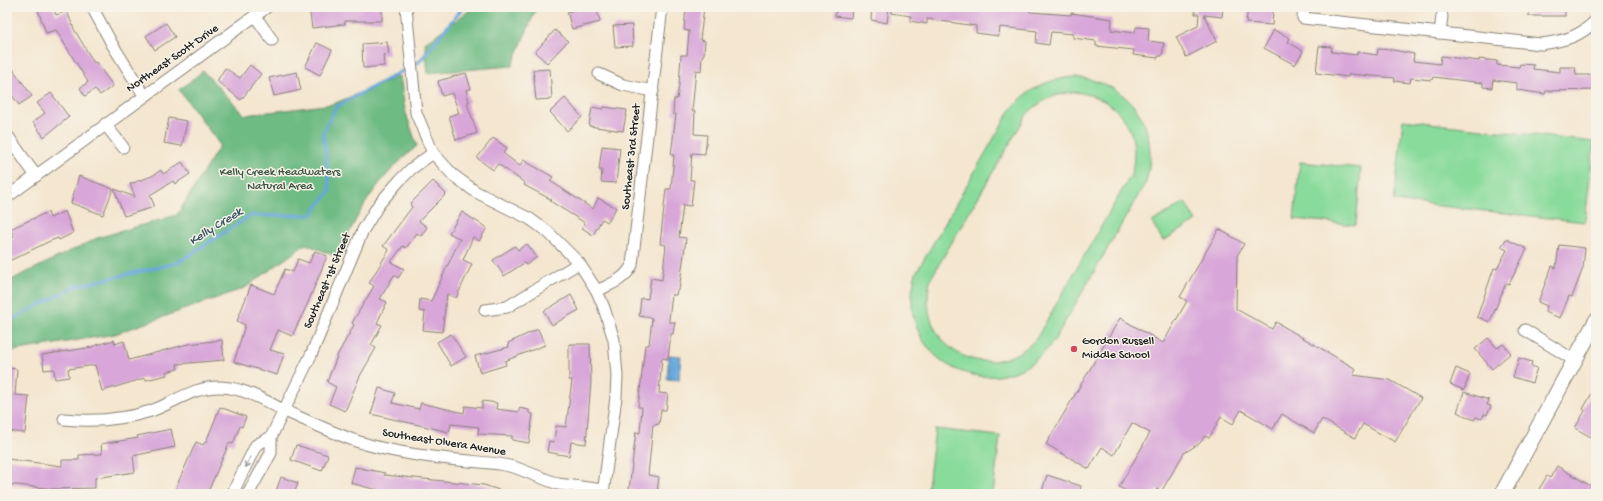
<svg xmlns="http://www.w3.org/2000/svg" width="1603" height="501" viewBox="0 0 1603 501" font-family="'Gochi Hand',sans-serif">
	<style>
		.green { fill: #89db9b; stroke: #527c5c; fill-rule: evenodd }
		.forest { fill: #6ebb83; stroke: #456c50 }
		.water { fill: #66a7da; stroke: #41627b }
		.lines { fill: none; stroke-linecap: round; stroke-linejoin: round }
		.stream { stroke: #66a7da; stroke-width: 3.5 }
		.building { fill: #d8a6d9 }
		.minor-casing { stroke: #888176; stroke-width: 13 }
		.secondary-casing { stroke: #888176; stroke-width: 17 }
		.minor { stroke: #fff; stroke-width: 11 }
		.secondary { stroke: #fff; stroke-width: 15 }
		.oneway { stroke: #999 }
		.poi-dot { fill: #d1495b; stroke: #f7f3e8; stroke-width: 1.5 }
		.labels { text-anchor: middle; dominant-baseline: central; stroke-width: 3; stroke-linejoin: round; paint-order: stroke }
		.street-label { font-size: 12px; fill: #1c1c1c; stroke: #f7f3e8 }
		.park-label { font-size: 12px; fill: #3d5542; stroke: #f7f3e8 }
		.poi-label { font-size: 12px; fill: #1c1c1c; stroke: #f7f3e8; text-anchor: start }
		.water-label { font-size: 13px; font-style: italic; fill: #3a5468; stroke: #f7f3e8 }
	</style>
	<rect width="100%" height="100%" fill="#f7f3e8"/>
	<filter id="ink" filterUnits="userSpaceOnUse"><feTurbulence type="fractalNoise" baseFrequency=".025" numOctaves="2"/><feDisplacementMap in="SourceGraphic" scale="8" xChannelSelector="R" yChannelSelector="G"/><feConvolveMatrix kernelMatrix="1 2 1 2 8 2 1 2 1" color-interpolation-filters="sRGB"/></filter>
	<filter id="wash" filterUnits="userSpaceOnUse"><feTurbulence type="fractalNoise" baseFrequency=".012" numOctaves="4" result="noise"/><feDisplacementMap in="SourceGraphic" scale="16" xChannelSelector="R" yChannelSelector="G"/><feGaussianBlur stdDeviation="0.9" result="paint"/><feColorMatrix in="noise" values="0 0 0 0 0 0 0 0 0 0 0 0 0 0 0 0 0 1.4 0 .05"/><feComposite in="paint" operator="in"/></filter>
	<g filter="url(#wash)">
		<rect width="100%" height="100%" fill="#f4e6cf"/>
		<g class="green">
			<path d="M1075,77C1132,83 1161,127 1146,182L1055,339C1001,417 889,363 916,273L1008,114C1025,90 1046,79 1075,77ZM1074,92C1119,97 1143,131 1131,175L1036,339C987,390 912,346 931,278L1027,114C1040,101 1054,94 1074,92Z"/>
			<path d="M1403,120L1594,142L1585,222L1394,201Z"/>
			<path d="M1300,162L1361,168L1356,225L1294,219Z"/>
			<path d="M1185,202L1196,221L1163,241L1152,222Z"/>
			<path d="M935,429L1000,436L993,494H927Z"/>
		</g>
		<g class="forest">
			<path d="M474,7H537L512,66L428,73L425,43Z"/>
			<path d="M203,71L245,115L333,104L400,76L405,110L417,146C376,180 359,209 338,257L306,244L245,288L115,334L13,351L7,356V282L97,238L177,215L220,145L179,90Z"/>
		</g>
		<path class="water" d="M669,355L681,356L679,380L667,379Z"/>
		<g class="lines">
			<path class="stream" d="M7,322L76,286L177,263L250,216L311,215L330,191L323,133L336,107L419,62L463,7"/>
		</g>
		<g id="blocks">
			<g class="building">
				<path d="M37,7H53L56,15L67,11L74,29L94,63L96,62L113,86L100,95L95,89L85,96L80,88L88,82L56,30L46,33Z"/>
				<path d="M309,7H382V21H345V24L312,28Z"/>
				<path d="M585,7V10L596,7L600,22L572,29L567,12Z"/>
				<path d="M686,7H704L700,40L705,41L704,54L702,57L701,71L696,70L692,111H695L694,134L707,135L705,154L692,153L690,180H694L691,206L683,205L679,237L686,238L685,247L679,290H677L676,295H672L669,319V322H675L673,334H671L668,359L662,358L659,393L668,394L666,410H661L659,424L653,425L648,475L659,477L657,493L647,492V494H632V490H629L636,432L640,433L642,407H638L640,391L645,345H649L652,318L639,316L641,298L648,299L651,278L662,280L666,245L660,244L666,189H671L674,155H671L676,114H673L674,99H677L679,85L681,55H687L689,31L684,30Z"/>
				<path d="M836,7H852L851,18L835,16Z"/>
				<path d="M872,7H889L887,23L871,20Z"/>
				<path d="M892,7H984L1019,11V7L1030,8V12L1071,15V13L1112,19L1111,30L1135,33L1136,27L1149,28L1148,41L1164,43L1162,56H1158V58L1133,55L1134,50L1096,46V41L1073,38V34L1051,32L1049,45L1036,43L1037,31L1000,27L999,36L976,33V26L927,19V24L910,21L911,16L892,13Z"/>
				<path d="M1195,7H1223L1222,17L1204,15L1217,41L1186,57L1176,37L1198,26L1199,14H1195Z"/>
				<path d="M1248,7H1264V9L1273,10L1272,25L1246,23Z"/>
				<rect x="1529" y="7" width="36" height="9"/>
				<path d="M166,23L175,37L155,50L146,36Z"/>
				<path d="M632,25L633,46L615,47L613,26Z"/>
				<path d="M555,30L568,41L547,63L535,52Z"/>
				<path d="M1274,30L1290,38L1288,42L1303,51L1295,65L1264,48Z"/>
				<path d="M387,42L389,54L383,55L384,66L363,68L362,44Z"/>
				<path d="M317,43L332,50L320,75L305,67Z"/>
				<path d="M1319,46L1332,47L1331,52L1357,55V52L1377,55L1378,49L1393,50L1414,54L1413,61L1440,64L1441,56L1479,61V59L1497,61V65L1519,67L1520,64L1534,65L1533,69L1560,72V67H1575L1576,75H1595L1596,90L1546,91L1545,94L1517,90V83L1493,80L1492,88L1483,87V83L1433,77L1432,80L1411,78L1410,83L1394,81L1395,78L1349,74L1348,77L1316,73Z"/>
				<path d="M7,61L32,96L19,105L7,88Z"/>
				<path d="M250,65L261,74L241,100L217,81L225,68L240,78Z"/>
				<path d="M550,69L552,99L536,100L533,70Z"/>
				<path d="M297,72L301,90L274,96L269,78Z"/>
				<path d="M466,73L471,89L466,90L469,102L467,103L477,133L456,140L449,116L459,113L452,93L442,96L438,81Z"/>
				<path d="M51,93L69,117L44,137L33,122L45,113L37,103Z"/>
				<path d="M565,98L582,117L567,131L550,112Z"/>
				<path d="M592,107L603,109L604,107L627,110L623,131L589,126Z"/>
				<path d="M169,118L187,121L182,146L164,143Z"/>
				<path d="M493,138L507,148L503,153L520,166L523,160L553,177L550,181L593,209L598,198L616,208L608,222L602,219L593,235L582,228L585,223L550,201L552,200L524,185L525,183L498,164L493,170L477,158Z"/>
				<path d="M602,146L620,148L616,183L601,182L602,170H599Z"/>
				<path d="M182,162L190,174L175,184L173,181L150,195L154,205L151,208L124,216L114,189L135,197L130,184L152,176L161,170L163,174Z"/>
				<path d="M79,176L113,189L103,215L71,203Z"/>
				<path d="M433,181L446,194L419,221L427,227L421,236L417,233L406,248L403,246L391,262L404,269L398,278L394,275L380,299L387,302L377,323L382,325L371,345L376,348L360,376L345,411L329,404L336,387L327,382L338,354L354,325L352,323L374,286L369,283L389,250L383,246L412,207L410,204Z"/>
				<path d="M65,211L73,233L59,240L58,238L50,241L11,260L7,253V241L14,237L10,229L48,212L50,218Z"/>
				<path d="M462,212L487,228L479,241L473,237L463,260L472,264L456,298L447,294L442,332L423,330L425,312L419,311L420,299L431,301L460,239L449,233Z"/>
				<path d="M1219,229L1244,244L1237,256L1236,309L1272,329L1276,322L1356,369L1353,375L1390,380L1421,398L1395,442L1363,424L1355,438L1322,419L1314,433L1282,414L1273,429L1241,410L1233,424L1221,417L1209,438L1205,436L1200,443L1184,453L1161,492L1157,489L1154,494H1131L1119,487L1150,433L1132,423L1114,455L1102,447L1089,469L1046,444L1120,318L1163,343L1187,301L1180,297Z"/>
				<path d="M1506,239L1527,249L1509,284L1506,283L1490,322L1477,317L1494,268L1497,269L1507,250L1501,247Z"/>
				<path d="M527,244L537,257L526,265L524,263L504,276L493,260L515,246L518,250Z"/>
				<path d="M1559,245L1585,248L1583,268L1572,297L1569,296L1560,318L1545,312L1547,306L1538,302L1552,266L1556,268Z"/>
				<path d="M315,251L327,256L307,305L292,336L278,330L270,350L284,354L277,375L234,362L245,325L237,321L251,285L274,294L285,269L293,272L298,259L309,263Z"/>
				<path d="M571,295L579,310L552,325L544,311Z"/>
				<path d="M538,329L545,345L505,361L506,365L480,373L475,356L509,347L508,343Z"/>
				<path d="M451,334L466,357L451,366L437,342Z"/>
				<path d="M1488,338L1497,348L1503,344L1511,353L1492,369L1475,349Z"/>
				<path d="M114,340L115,344L124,341L129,360L188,344L222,340L224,360L177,364L178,369L166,372L167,375L146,380L145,378L102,391L95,365L68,369L69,377L55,379L54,369L44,370L42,355L93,347V346Z"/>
				<path d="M569,344H590L591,381L586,444L571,442L569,456L547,452L549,441L554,442L556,426L566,427L572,380H569Z"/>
				<path d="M1519,358L1532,362L1531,366L1537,368L1532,383L1513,377Z"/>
				<path d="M7,368L17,369L15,395L29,396L25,433L7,431Z"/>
				<path d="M1456,368L1470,374L1464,390L1450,384Z"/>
				<path d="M1596,386V440L1575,428L1585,411L1583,409Z"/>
				<path d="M379,388L395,393L392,403L419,409L421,403L464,413L465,406L482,408V401L497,403L496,409L519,412V408L529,410V413L533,414L529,443L512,440V436L478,434L479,427L451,424L449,432L371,414Z"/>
				<path d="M1464,392L1489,400L1487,405L1491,406L1487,415L1484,414L1482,419L1476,417L1474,420L1457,412Z"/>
				<path d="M220,407L246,417L242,427L240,426L233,444L229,443L207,494H173L196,442L203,445L205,442H206Z"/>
				<path d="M171,429L175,447L133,456L135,472L95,478V488L54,489L7,484V459L62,466V460H79V455L102,454L101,444L138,438L137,436Z"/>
				<path d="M296,445L328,455L322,471L291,460Z"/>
				<path d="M1557,466L1596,489V494H1536L1547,476L1550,478Z"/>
				<path d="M355,467L385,473L384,475L484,485L502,491L501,494H392L351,483Z"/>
				<path d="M1047,475L1081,486L1079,494H1051L1042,491Z"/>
				<path d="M281,477L298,483L294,494H275Z"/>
			</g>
		</g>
	</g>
	<g filter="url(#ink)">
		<use href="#blocks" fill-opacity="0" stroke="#888176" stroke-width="1"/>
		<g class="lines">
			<defs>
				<g id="minor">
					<path d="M92,7L112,44L144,95"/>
					<path d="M406,7L416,113L433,153L453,175L476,192L530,219L548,232L579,263L597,291L604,308L614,340L617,376L616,397L603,494"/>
					<path d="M1304,7L1303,18L1541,44C1564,41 1580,37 1596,20"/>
					<path d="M255,16L272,40"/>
					<path d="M1440,33L1442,16"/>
					<path d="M599,74L623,85L653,91"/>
					<path d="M105,124L123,147"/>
					<path d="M7,135L36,176"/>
					<path d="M7,197L267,7"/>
					<path d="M597,291C610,284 625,280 632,265L662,7"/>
					<path d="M485,310L507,307L579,263"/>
					<path d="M1525,330L1574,360"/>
					<path d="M64,419C94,422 122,420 151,411C175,402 195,386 221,387C244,388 264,400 283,410C307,421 331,432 356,441C401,456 451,459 499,464L514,467L558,484L603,490"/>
					<path d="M232,494L256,445L271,437"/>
					<path d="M248,494L271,453V437L311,355L363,230L379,204L400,180L411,169L433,153"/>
				</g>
				<path id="secondary" d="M1502,494L1596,321"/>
			</defs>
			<use href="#minor" class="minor-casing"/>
			<use href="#secondary" class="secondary-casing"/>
			<use href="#minor" class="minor"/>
			<use href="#secondary" class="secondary"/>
		</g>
		<defs><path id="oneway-shaft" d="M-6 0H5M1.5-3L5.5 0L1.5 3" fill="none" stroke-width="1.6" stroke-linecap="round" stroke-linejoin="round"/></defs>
		<use class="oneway" href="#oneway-shaft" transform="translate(248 462) rotate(116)"/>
	</g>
	<circle class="poi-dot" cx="1074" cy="349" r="4"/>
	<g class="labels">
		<g class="street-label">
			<text transform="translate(173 59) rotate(-35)">Northeast Scott Drive</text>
			<text transform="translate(632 157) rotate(-84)">Southeast 3rd Street</text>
			<text transform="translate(328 281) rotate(-67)">Southeast 1st Street</text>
			<text transform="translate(444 443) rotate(9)">Southeast Olvera Avenue</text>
		</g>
		<g class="park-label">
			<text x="280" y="173">Kelly Creek Headwaters<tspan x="280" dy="14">Natural Area</tspan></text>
		</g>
		<g class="poi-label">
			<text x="1082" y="342">Gordon Russell<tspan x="1082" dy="14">Middle School</tspan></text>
		</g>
		<g class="water-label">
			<text transform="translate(216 227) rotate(-32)">Kelly Creek</text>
		</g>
	</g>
	<rect width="1603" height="501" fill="none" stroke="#f7f3e8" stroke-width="24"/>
</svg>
